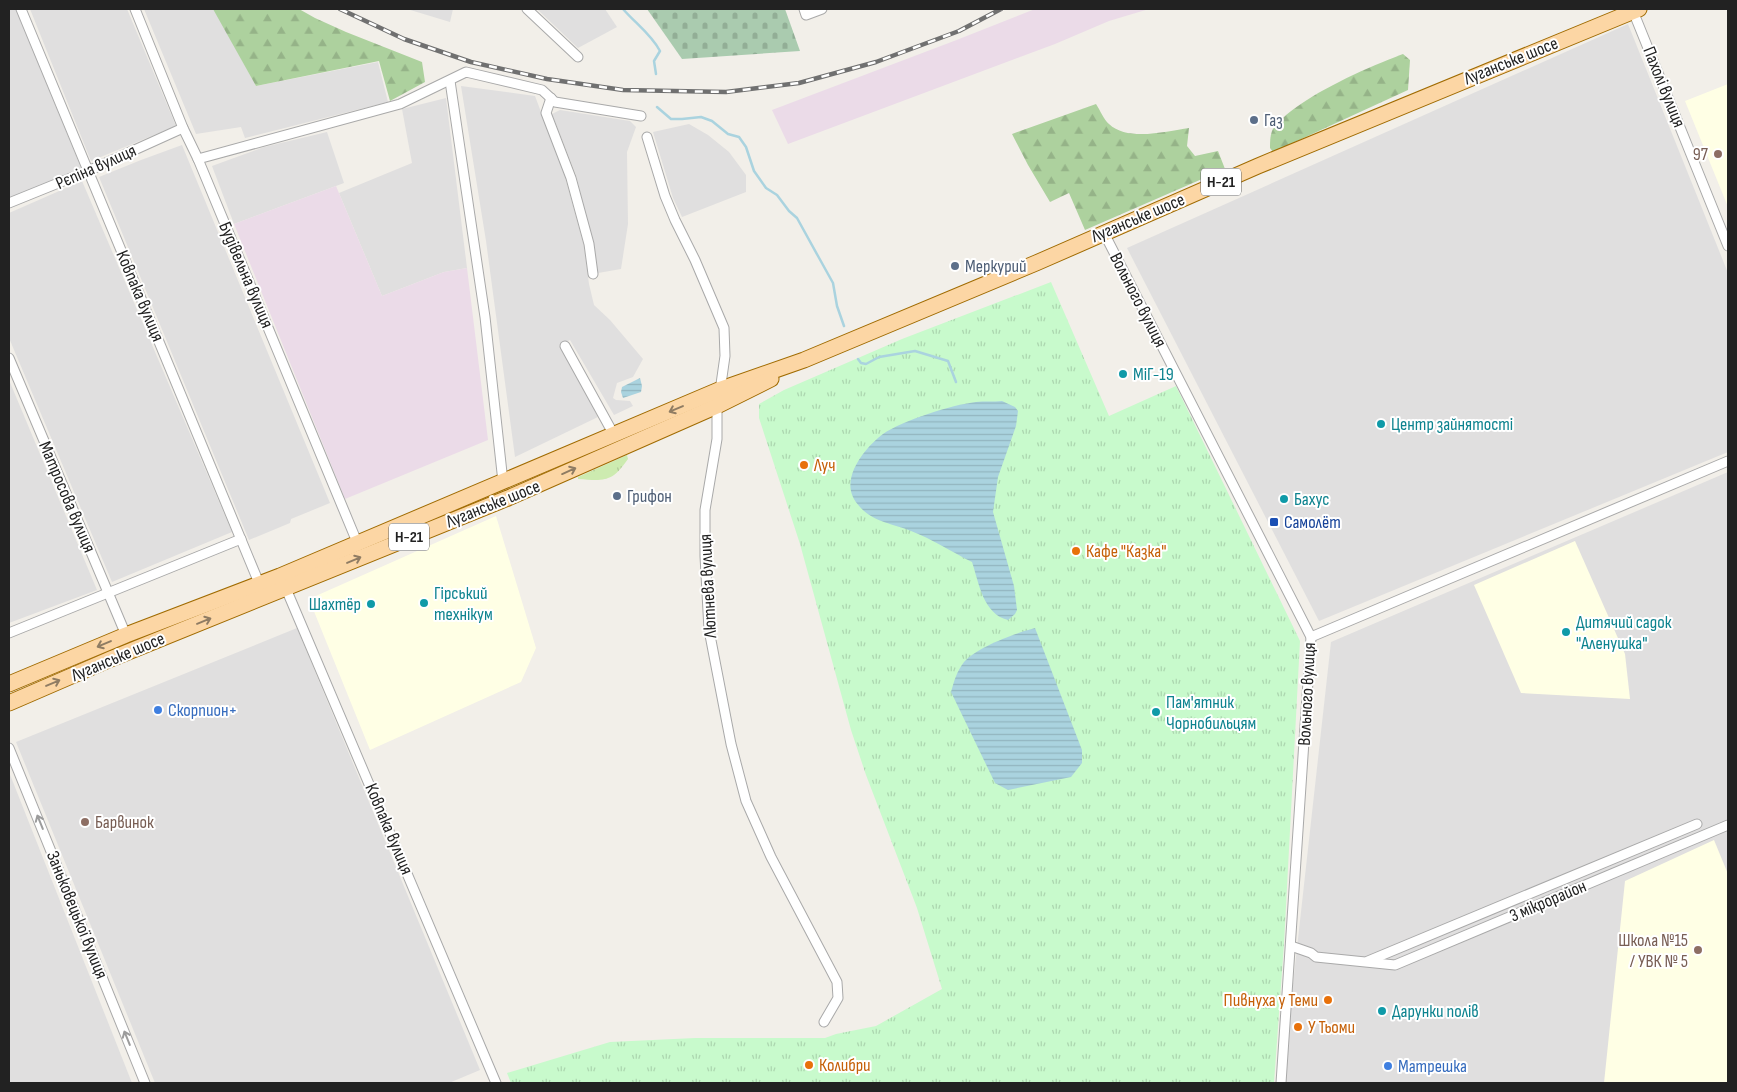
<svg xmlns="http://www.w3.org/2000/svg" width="1737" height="1092" viewBox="0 0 1737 1092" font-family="'Sofia Sans Condensed',sans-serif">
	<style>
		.residential { fill: #e0dfdf }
		.industrial { fill: #ebdbe8 }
		.education { fill: #ffffe5 }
		.grass { fill: url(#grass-tufts) }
		.forest { fill: url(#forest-firs) }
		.cemetery { fill: url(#cemetery-stones) }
		.park { fill: url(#park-tufts) }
		.water { fill: url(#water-rules) }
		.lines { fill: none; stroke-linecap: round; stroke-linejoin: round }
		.stream { stroke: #aad3df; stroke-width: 2.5 }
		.minor-casing { stroke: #a9a9a9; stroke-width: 11 }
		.primary-casing { stroke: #a06b00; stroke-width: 17 }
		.minor { stroke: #fff; stroke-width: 9 }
		.primary { stroke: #fcd6a4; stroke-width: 15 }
		.rail-casing { stroke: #707070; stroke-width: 4.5 }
		.rail { stroke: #fff; stroke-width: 2.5; stroke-dasharray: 8; stroke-linecap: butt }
		.oneway { stroke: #8f7c63 }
		.oneway2 { stroke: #9c9c9c }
		.service-dot { fill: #5c6f8a; stroke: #fff; stroke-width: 2 }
		.education-dot { fill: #8d6e63; stroke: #fff; stroke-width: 2 }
		.culture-dot { fill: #0f9aa8; stroke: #fff; stroke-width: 2 }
		.food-dot { fill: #e8710a; stroke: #fff; stroke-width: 2 }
		.transit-dot { fill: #1a4fb4; stroke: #fff; stroke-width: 2 }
		.shop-dot { fill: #3f7fe0; stroke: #fff; stroke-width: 2 }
		.labels { text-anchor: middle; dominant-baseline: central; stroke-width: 4; stroke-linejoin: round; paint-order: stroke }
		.shield { fill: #fff; stroke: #646464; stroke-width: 1 }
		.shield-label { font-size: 16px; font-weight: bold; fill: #222 }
		.street-label { font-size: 18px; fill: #222; stroke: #fff }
		.service-label { font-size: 18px; fill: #4e5e75; stroke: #fff; text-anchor: start }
		.education-label { font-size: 18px; fill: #785e54; stroke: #fff; text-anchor: end }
		.culture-label { font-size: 18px; fill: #0d838f; stroke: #fff; text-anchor: start }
		.food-label { font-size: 18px; fill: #c56008; stroke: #fff; text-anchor: start }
		.transit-label { font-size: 18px; fill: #164399; stroke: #fff; text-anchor: start }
		.shop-label { font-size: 18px; fill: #366cbe; stroke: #fff; text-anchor: start }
	</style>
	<defs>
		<pattern id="grass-tufts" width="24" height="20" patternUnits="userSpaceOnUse" patternTransform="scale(1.25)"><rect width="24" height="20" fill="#cdebb0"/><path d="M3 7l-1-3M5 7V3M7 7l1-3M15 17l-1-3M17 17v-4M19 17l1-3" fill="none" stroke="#b0c997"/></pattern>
		<pattern id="forest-firs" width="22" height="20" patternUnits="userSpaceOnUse" patternTransform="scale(1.25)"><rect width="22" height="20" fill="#add19e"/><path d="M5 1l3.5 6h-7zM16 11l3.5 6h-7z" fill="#95b388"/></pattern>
		<pattern id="cemetery-stones" width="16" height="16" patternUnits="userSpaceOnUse" patternTransform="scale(1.25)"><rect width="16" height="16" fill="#aacbaf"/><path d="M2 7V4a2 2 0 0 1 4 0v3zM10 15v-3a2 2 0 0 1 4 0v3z" fill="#92ae96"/></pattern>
		<pattern id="park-tufts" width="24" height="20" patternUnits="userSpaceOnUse" patternTransform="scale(1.25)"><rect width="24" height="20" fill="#c8facc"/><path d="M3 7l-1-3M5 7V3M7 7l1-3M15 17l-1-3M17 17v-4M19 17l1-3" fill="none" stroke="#acd6af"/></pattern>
		<pattern id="water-rules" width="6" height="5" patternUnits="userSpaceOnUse" patternTransform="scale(1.25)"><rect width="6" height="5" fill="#aad3df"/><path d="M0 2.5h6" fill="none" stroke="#92b5bf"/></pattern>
	</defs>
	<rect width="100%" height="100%" fill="#f2efe9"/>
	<g class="residential">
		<path d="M9,9H16L81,168L9,199Z"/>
		<path d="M30,9H127L176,126L91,161Z"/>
		<path d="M144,9H214L256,86L378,62L388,102L245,138L241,127L196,134Z"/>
		<path d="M407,9H453L450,22Z"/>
		<path d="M537,9H605L617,27L578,48Z"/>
		<path d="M1628,24L1728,273V452L1319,621L1127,248Z"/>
		<path d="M461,86L535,96L564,173L584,246L589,284L594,305L610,320L643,359L633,377L617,383L613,398L616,400L630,401L633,406L614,415L570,340L560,345L598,417L515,457L486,241Z"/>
		<path d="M446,98L467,268L444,272L382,296L339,193L412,163L402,109Z"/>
		<path d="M560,110L630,121L636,127L627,152L628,224L621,269L598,273L591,236L576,175L552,114Z"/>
		<path d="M689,124L708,135L729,152L746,175V192L682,217L673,198L653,132Z"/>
		<path d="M327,132L344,183L234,224L212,166L264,147Z"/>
		<path d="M182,145L330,503L291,519L290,523L249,540L99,177L141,160Z"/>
		<path d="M82,181L232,532L112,582L9,338V213Z"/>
		<path d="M9,380L97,590L9,623Z"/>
		<path d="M1728,472V1083H1282L1331,642Z"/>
		<path d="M297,628L480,1070L449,1083H155L16,742Z"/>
		<path d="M9,772L132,1083H9Z"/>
	</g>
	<g class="industrial">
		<path d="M1035,9H1149L1109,21L1055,44L788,144L772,110L954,41Z"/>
		<path d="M336,186L382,296L444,272L467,268L488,440L345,499L234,224Z"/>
	</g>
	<g class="education">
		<path d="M1728,84V207L1685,101Z"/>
		<path d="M496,516L536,648L521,682L370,750L309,599Z"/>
		<path d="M1575,541L1625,654L1630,699L1521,693L1474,585Z"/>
		<path d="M1714,840L1728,874V1083H1604L1625,881Z"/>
	</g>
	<path class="grass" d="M627,455L628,459C612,482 606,481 578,479V477Z"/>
	<g class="forest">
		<path d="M213,9H299L315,18L346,32L422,62L425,82L390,101L379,61L256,86Z"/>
		<path d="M1403,54L1410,60L1408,90L1273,152L1270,148C1270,143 1270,134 1273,129C1294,99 1368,67 1403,54Z"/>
		<path d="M1096,104C1100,110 1104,120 1109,124C1128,142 1167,131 1189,128L1187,146L1195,156L1218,151L1225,169L1085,230L1069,193L1050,202L1028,165L1012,134Z"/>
	</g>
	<path class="cemetery" d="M647,9H785L800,51L682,59Z"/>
	<path class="park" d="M1051,282L1109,416L1176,386L1300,641L1284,944L1274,1083H511L507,1073L610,1042L695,1038H825L836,1034L876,1026L942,989L917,908L866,775L851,730L800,544L759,418V404L784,390L902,339Z"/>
	<g class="water">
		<path d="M640,378L642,386L641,392L623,398L621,392L622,387Z"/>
		<path d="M1002,401L1015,407L1018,411L1016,426L998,477L993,512L1014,586L1017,610L1015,614L1008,620C983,614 979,583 972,562C952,552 932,539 911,531C894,524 873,522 860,507C849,495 848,484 854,469C860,456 871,443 883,434C904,420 951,405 976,402C984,401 994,402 1002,401Z"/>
		<path d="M1035,628L1082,750V763L1071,777L1008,790L995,783L951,692C954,681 957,671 964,662C977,647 1016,633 1035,628Z"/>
	</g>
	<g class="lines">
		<g class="stream">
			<path d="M623,9C635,23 651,34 660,51L654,61L656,74"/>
			<path d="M657,107L671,119H682L701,117L712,121L728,134L739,137L746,147L754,171L766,188L777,195L789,211L797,218L818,256L833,283L837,306L844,326"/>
			<path d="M858,359L861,363L866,364L879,357L915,351L948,361L956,382"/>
		</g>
		<defs>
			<g id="minor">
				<path d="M21,9L259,583"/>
				<path d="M135,9L183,128L198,159L357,542"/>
				<path d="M527,9L578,57"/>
				<path d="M804,9L806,15L822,9"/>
				<path d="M1633,11L1728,246"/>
				<path d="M450,81L485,317L503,482"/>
				<path d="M551,98L546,113L571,178L589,244L593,274"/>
				<path d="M647,137L665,196L675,220L695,260L724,328L725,356L720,391"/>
				<path d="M198,159L400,104L466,72L542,90L555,102L641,116"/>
				<path d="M9,203L88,171L183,128"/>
				<path d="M1104,233L1311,637L1281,1083"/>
				<path d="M565,346L614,435"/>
				<path d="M9,358L126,635"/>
				<path d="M717,404V439L705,510V556L709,630L731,744L746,801L771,857L837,982L838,998L824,1022"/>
				<path d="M284,584L496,1083"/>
				<path d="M9,633L241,539"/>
				<path d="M1311,637L1728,461"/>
				<path d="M9,748L145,1083"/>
				<path d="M1291,946L1311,953L1316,957L1395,965L1728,825"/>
				<path d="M1368,961L1697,824"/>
			</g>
			<g id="primary">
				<path d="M9,684L126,635L280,576L721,389L804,360L1036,263L1258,166L1639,9"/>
				<path d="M9,703L113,658L508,498L717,406L771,379"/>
			</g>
		</defs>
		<use href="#minor" class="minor-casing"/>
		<use href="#primary" class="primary-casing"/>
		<use href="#minor" class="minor"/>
		<use href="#primary" class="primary"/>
		<defs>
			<path id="rail" d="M340,9L404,39L471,62L547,79L623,90L726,92L799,83L876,62L959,31L1001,9"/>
		</defs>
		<use href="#rail" class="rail-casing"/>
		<use href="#rail" class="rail"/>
	</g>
	<defs><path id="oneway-shaft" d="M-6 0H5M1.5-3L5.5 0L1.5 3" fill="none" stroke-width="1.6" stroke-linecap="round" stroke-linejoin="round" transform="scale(1.25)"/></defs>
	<g class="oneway">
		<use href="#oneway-shaft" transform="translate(676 409) rotate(157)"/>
		<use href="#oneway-shaft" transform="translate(569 471) rotate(-24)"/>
		<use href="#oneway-shaft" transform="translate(354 560) rotate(-23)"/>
		<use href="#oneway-shaft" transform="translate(204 621) rotate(-22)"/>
		<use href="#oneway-shaft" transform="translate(104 644) rotate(157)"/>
		<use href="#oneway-shaft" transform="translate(53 683) rotate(-23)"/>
	</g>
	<g class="oneway2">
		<use href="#oneway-shaft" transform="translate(40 822) rotate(-112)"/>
		<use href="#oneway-shaft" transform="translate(127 1038) rotate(-112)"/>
	</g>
	<g class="service-dot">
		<circle cx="1254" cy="120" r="5"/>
		<circle cx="955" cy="266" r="5"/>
		<circle cx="617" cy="496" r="5"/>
	</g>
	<g class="education-dot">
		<circle cx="1718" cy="154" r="5"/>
		<circle cx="85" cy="822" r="5"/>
		<circle cx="1698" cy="950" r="5"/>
	</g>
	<g class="culture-dot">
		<circle cx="1123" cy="374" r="5"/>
		<circle cx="1381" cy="424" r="5"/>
		<circle cx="1284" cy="499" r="5"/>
		<circle cx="424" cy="603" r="5"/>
		<circle cx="371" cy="604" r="5"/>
		<circle cx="1566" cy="632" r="5"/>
		<circle cx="1156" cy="712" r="5"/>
		<circle cx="1382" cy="1011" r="5"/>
	</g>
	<g class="food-dot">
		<circle cx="804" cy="465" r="5"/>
		<circle cx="1076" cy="551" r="5"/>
		<circle cx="1328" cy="1000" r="5"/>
		<circle cx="1298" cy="1027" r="5"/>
		<circle cx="809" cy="1065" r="5"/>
	</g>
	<rect class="transit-dot" x="1269" y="517" width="10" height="10" rx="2.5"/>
	<g class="shop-dot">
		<circle cx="158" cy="710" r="5"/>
		<circle cx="1388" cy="1066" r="5"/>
	</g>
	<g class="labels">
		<g class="shield">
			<rect x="1201" y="168.5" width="40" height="27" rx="4"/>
			<rect x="389" y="523.5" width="40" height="27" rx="4"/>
		</g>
		<g class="shield-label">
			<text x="1221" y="182">Н-21</text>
			<text x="409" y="537">Н-21</text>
		</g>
		<g class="street-label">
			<text transform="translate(1511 61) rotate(-22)">Луганське шосе</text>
			<text transform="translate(1664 87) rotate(68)">Пахолі вулиця</text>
			<text transform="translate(96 167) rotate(-24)">Рєпіна вулиця</text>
			<text transform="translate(1138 218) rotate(-23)">Луганське шосе</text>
			<text transform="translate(246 275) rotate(67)">Будівельна вулиця</text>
			<text transform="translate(140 296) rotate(67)">Ковпака вулиця</text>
			<text transform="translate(1138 300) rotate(63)">Вольного вулиця</text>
			<text transform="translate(67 497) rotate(67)">Матросова вулиця</text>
			<text transform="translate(493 504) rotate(-22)">Луганське шосе</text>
			<text transform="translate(708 586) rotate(-93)">Лютнева вулиця</text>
			<text transform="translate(118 657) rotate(-23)">Луганське шосе</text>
			<text transform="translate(1307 694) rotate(-87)">Вольного вулиця</text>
			<text transform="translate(389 829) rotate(67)">Ковпака вулиця</text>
			<text transform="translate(1548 901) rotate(-23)">3 мікрорайон</text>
			<text transform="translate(77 915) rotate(68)">Заньковецької вулиця</text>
		</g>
		<g class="service-label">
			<text x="1264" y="120">Газ</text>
			<text x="965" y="266">Меркурий</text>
			<text x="627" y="496">Грифон</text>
		</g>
		<g class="education-label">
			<text x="1708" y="154">97</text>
			<text x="95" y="822" text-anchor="start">Барвинок</text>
			<text x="1688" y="940">Школа №15<tspan x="1688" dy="21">/ УВК № 5</tspan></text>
		</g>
		<g class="culture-label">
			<text x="1133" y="374">МіГ-19</text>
			<text x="1391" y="424">Центр зайнятості</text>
			<text x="1294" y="499">Бахус</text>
			<text x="434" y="593">Гірський<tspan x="434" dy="21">технікум</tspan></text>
			<text x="361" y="604" text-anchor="end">Шахтёр</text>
			<text x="1576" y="622">Дитячий садок<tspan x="1576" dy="21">"Аленушка"</tspan></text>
			<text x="1166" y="702">Пам'ятник<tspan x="1166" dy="21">Чорнобильцям</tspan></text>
			<text x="1392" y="1011">Дарунки полів</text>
		</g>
		<g class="food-label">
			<text x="814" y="465">Луч</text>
			<text x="1086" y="551">Кафе "Казка"</text>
			<text x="1318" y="1000" text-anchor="end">Пивнуха у Теми</text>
			<text x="1308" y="1027">У Тьоми</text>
			<text x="819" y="1065">Колибри</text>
		</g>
		<g class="transit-label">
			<text x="1284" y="522">Самолёт</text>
		</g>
		<g class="shop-label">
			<text x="168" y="710">Скорпион+</text>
			<text x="1398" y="1066">Матрешка</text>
		</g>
	</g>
	<rect width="1737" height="1092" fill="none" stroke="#222222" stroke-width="20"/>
</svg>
